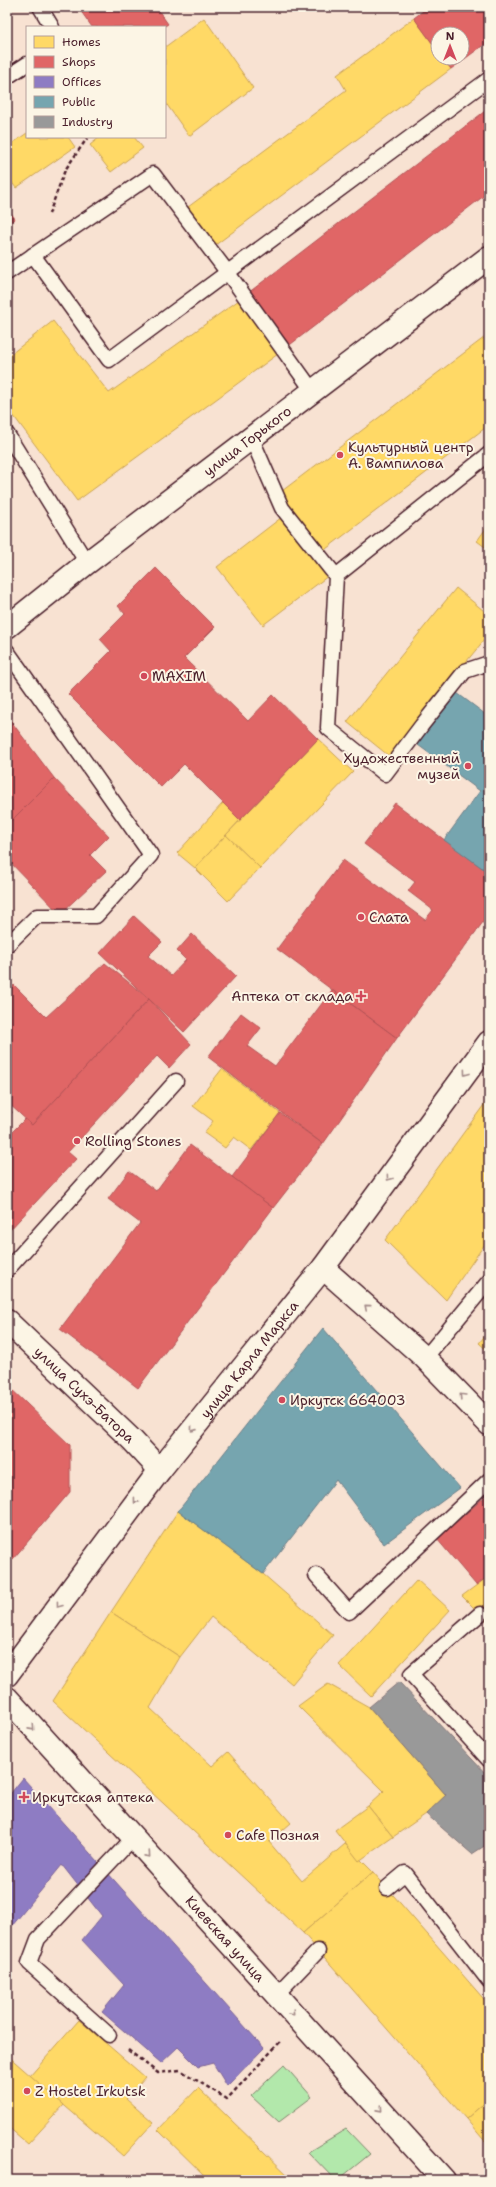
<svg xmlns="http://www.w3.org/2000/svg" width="496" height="2187" viewBox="0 0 496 2187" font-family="'Shantell Sans',sans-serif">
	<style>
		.green { fill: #b2e8ab; stroke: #7e846b }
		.homes { fill: #ffd966; stroke: #c9a154 }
		.shops { fill: #e06666; stroke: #b35154 }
		.offices { fill: #8e7cc3; stroke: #7a6095 }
		.public { fill: #76a5af; stroke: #697d87 }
		.industry { fill: #999; stroke: #817478 }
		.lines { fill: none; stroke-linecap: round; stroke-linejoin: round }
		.service-casing { stroke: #4a1f2b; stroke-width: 17 }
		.minor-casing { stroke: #4a1f2b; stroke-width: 25 }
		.tertiary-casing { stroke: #4a1f2b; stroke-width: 25 }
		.secondary-casing { stroke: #4a1f2b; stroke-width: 25 }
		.path { stroke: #4a1f2b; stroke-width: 2.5; stroke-dasharray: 4 3; stroke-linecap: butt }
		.service { stroke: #fcf5e5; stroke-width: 14 }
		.minor { stroke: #fcf5e5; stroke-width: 22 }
		.tertiary { stroke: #fcf5e5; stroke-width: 22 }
		.secondary { stroke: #fcf5e5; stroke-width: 22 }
		.oneway { stroke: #a38a88 }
		.poi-dot { fill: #d1495b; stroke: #fcf5e5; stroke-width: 1.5 }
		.labels { text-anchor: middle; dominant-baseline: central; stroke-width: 4; stroke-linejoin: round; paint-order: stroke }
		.street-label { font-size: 14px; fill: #4a1f2b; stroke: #fcf5e5 }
		.poi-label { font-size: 14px; fill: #4a1f2b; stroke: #fcf5e5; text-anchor: start }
	</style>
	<rect width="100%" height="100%" fill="#f8e2d2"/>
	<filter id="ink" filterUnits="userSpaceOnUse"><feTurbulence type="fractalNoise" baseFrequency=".025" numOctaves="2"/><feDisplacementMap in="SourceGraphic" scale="8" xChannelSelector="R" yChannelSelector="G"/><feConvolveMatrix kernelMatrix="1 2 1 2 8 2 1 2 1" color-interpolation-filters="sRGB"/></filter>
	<g filter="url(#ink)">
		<g class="green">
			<path d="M284,2065L312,2097L279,2122L251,2096Z"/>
			<path d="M346,2129L370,2154L338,2180H335L308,2152Z"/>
		</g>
		<g class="homes">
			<path d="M204,18L253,88L189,136L165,102V47Z"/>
			<path d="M414,18L438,51V58H443L451,69L214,246L184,210L346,90L337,75Z"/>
			<path d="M27,133V137H68L75,147L16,188L7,176V147Z"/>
			<path d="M100,137H134L143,148L111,172L90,145Z"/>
			<path d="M239,300L278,354L77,501L7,407V357L53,321L109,393Z"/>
			<path d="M489,334V425L322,552L278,494Z"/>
			<path d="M282,517L328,576L263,625L217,567Z"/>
			<path d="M489,524V550L477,541Z"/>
			<path d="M456,588L489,615V634L389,756L347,722Z"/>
			<path d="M318,739L353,772L260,868L226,835Z"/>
			<path d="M223,803L240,820L195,868L177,853Z"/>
			<path d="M226,835L260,868L228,901L195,868Z"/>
			<path d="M222,1069L280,1113L251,1150L234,1137L225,1148L204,1133L213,1121L193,1106Z"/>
			<path d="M489,1098V1238L446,1300L385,1240Z"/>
			<path d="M489,1331V1352L479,1343Z"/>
			<path d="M178,1511L263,1574L333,1635L292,1684L211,1617L180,1657L111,1612Z"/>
			<path d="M485,1579L489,1584V1623L462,1596Z"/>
			<path d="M417,1580L450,1610L371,1696L339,1665Z"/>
			<path d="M111,1612L180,1657L150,1708L212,1766L228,1752L291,1823L269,1842L302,1881L345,1844L373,1872L303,1933L53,1701Z"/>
			<path d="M328,1684L369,1707L446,1795L426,1814L393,1837L368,1806L384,1791L298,1706Z"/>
			<path d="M368,1806L393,1837L359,1861L335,1830Z"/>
			<path d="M373,1872L489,2005V2099L466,2119L303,1933Z"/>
			<path d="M79,2020L145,2077L126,2099L153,2123L123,2156L30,2076Z"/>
			<path d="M7,2055L64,2105L28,2144L7,2126Z"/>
			<path d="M198,2088L293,2180H209L158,2130Z"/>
			<path d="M489,2099V2146L466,2119Z"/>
		</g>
		<g class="shops">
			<path d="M78,7H156L168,24L163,27H92Z"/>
			<path d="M428,7H489V41L451,69L443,58H462V34H438V51L414,18Z"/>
			<path d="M489,108V192L278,354L239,300Z"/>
			<path d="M7,207L15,219L7,224Z"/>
			<path d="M156,568L215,627L184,658L248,721L273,695L318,739L240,820L184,764L161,787L68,694L111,651L100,639L125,614L118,606Z"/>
			<path d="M7,716L54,778L7,825Z"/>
			<path d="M54,778L109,836L90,855L106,871L60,914L7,859V825Z"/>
			<path d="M395,803L489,873V914L397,1038L277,949L343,860L425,920L433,910L408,891L415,882L364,844Z"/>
			<path d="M134,916L162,942L148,956L171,976L186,960L177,951L192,934L236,976L184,1032L100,953Z"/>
			<path d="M105,963L149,999L32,1125L7,1102V993L14,985L46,1017Z"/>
			<path d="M332,990L397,1038L323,1144L208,1057L241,1013L261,1028L247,1046L275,1066Z"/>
			<path d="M149,999L191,1044L169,1068L157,1056L68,1152L76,1159L7,1233V1137L25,1119L32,1125Z"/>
			<path d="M280,1113L323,1144L273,1208L232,1177Z"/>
			<path d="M190,1145L273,1208L138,1388L60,1329L140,1223L108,1199L129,1171L156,1191Z"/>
			<path d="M7,1385L70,1445V1492L7,1566Z"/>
			<path d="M487,1495L489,1497V1576L476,1585L437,1539Z"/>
		</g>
		<path class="offices" d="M23,1778L264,2048L227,2086L213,2063L198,2067L178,2047L161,2063L102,2012L124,1985L82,1940L102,1916L62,1865L7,1932V1798Z"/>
		<g class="public">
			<path d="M453,690L489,717V873L444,840L480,791L414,742Z"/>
			<path d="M323,1328L460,1488L384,1544L336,1480L263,1574L178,1511Z"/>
		</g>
		<path class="industry" d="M399,1682L489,1777V1843L472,1854L426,1814L446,1795L369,1707Z"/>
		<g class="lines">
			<defs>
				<g id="service">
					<path d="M40,7L52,27"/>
					<path d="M7,77L27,64"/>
					<path d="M33,255L109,360L489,79"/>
					<path d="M7,273L153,174L228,273L312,390"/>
					<path d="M7,434L87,563"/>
					<path d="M251,437L282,508L336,576L328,728L385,774L422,725L465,671L489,663"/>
					<path d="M336,576L489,454"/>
					<path d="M7,651L151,855L96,916H37L7,945"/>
					<path d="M7,1270L176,1081"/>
					<path d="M425,1358L489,1281"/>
					<path d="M316,1575L349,1612L489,1480"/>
					<path d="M480,1614L411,1674L489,1760"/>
					<path d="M387,1888L405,1873L489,1981"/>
					<path d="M275,1996L318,1951"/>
					<path d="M109,2035L29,1963L38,1939L133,1838"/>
				</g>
				<g id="minor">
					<path id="s1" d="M7,627L87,563L489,257"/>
					<path d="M323,1268L425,1358L489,1424"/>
					<path id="s2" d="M7,1698L444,2180"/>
				</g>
				<g id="tertiary">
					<path id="s3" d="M7,1321L132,1440L160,1470"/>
				</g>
				<g id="secondary">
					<path id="s4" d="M7,1675L160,1470L323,1268L489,1042"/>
				</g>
			</defs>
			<use href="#service" class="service-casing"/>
			<use href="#minor" class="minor-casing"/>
			<use href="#tertiary" class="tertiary-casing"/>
			<use href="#secondary" class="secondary-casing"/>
			<g class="path">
				<path d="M49,214L65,170L88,137"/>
				<path d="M7,1107L12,1111L7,1116"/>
				<path d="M128,2050L158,2073L180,2070L227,2099L280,2042"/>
			</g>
			<use href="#service" class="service"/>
			<use href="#minor" class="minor"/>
			<use href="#tertiary" class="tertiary"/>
			<use href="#secondary" class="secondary"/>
		</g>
		<defs><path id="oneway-chevron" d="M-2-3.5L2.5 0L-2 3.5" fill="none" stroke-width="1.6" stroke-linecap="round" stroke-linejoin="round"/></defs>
		<g class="oneway">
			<use href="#oneway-chevron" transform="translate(466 1073) rotate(126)"/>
			<use href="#oneway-chevron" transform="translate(389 1178) rotate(126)"/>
			<use href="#oneway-chevron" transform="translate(367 1307) rotate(-139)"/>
			<use href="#oneway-chevron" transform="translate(462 1396) rotate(-134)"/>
			<use href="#oneway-chevron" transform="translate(193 1429) rotate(129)"/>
			<use href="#oneway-chevron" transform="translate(136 1501) rotate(127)"/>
			<use href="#oneway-chevron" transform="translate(59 1605) rotate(127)"/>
			<use href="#oneway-chevron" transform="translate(32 1728) rotate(48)"/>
			<use href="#oneway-chevron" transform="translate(148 1855) rotate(48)"/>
			<use href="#oneway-chevron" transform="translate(292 2013) rotate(47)"/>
			<use href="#oneway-chevron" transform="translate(380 2109) rotate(48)"/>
		</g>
	</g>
	<g class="poi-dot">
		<circle cx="340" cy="455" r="4"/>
		<circle cx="144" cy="676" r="4"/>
		<circle cx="468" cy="766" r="4"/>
		<circle cx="361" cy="917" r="4"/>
		<path d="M359 990h4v4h4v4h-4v4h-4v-4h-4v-4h4z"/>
		<circle cx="77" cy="1141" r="4"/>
		<circle cx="282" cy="1400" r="4"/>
		<path d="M22 1791h4v4h4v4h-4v4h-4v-4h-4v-4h4z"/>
		<circle cx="228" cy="1835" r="4"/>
		<circle cx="27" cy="2091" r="4"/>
	</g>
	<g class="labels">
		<g class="street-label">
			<text stroke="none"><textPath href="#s1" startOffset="304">улица Горького</textPath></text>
			<text stroke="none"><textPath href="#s4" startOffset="398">улица Карла Маркса</textPath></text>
			<text stroke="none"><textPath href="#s3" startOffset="107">улица Сухэ-Батора</textPath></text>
			<text stroke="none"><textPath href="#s2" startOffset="325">Киевская улица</textPath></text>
		</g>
		<g class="poi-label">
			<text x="348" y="447">Культурный центр<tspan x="348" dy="16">А. Вампилова</tspan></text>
			<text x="152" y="676">MAXIM</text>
			<text x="460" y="758" text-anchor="end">Художественный<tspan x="460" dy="16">музей</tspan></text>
			<text x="369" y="917">Слата</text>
			<text x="353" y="996" text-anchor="end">Аптека от склада</text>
			<text x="85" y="1141">Rolling Stones</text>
			<text x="290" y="1400">Иркутск 664003</text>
			<text x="32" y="1797">Иркутская аптека</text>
			<text x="236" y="1835">Cafe Позная</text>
			<text x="35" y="2091">Z Hostel Irkutsk</text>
		</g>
	</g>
	<rect width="496" height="2187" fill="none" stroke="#fcf5e5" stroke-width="24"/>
	<rect x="12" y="12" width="472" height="2163" fill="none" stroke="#4a1f2b" stroke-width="1.5" filter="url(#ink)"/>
	<rect x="26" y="26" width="140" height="112" fill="#fcf5e5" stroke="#b59f9b"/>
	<rect x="34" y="36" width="20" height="12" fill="#ffd966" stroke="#b59f9b"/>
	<text x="62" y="46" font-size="12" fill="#4a1f2b">Homes</text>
	<rect x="34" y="56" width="20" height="12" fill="#e06666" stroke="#b59f9b"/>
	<text x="62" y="66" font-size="12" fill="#4a1f2b">Shops</text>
	<rect x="34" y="76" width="20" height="12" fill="#8e7cc3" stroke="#b59f9b"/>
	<text x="62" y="86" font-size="12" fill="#4a1f2b">Offices</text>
	<rect x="34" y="96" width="20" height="12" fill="#76a5af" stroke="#b59f9b"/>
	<text x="62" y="106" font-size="12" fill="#4a1f2b">Public</text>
	<rect x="34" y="116" width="20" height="12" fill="#999999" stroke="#b59f9b"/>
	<text x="62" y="126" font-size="12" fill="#4a1f2b">Industry</text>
	<g transform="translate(450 46)"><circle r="19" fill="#fcf5e5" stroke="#b59f9b"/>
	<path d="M0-3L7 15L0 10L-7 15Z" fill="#d1495b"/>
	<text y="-6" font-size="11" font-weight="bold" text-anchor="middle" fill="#4a1f2b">N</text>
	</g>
</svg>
